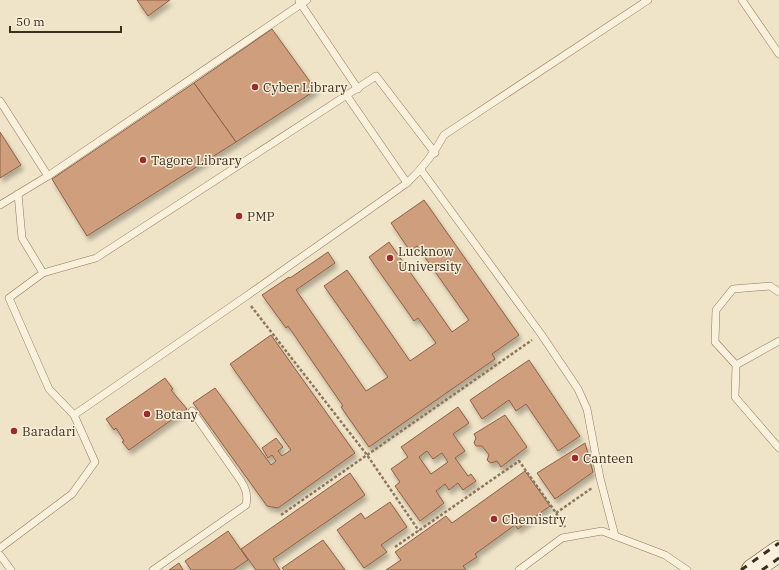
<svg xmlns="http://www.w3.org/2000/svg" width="779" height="570" viewBox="0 0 779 570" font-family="'IBM Plex Serif',serif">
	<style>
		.building { fill: #cf9f7d; stroke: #8d5f41; fill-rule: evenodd; filter: url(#shadow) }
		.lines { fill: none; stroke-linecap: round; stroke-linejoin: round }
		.lane-casing { stroke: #8d765c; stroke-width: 8 }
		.secondary-casing { stroke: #6f573f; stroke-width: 22 }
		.path { stroke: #8d765c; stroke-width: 2.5; stroke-dasharray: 3 2; stroke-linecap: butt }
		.lane { stroke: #faf1dc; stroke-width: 7 }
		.secondary { stroke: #faf1dc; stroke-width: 21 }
		.rail { stroke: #3d2e20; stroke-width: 3; stroke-dasharray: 7 7; stroke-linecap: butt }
		.poi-dot { fill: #9e2a2b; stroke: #f7eed8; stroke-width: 1.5 }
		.labels { text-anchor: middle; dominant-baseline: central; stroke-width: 3; stroke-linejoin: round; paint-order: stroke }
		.poi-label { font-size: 13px; fill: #3d2e20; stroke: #f7eed8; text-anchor: start }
	</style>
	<defs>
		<filter id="shadow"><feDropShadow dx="2.5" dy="4.5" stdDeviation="2" flood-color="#0004"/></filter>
	</defs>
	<rect width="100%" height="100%" fill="#f0e4c8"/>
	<g class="building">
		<path d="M137,0H170L148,16Z"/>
		<path d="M272,29L316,90L236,142L194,83Z"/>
		<path d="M194,83L236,142L87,236L52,179Z"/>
		<path d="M0,132L21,165L0,178Z"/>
		<path d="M424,200L519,335L492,354L495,359L369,447L341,407L343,406L288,326L286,328L262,295L289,277L290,278L328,252L335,263L296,290L366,391L388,377L324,286L347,270L410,361L436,343L418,318L414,321L369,257L389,242L452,332L469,320L417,246L410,251L391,223Z"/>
		<path d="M271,335L355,453L278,508L267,506L193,403L215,388L271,465L276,461L272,455L268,458L262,448L276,438L283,447L278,451L282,456L291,450L230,364Z"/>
		<path d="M529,360L580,436L558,451L526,404L516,411L509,400L482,419L470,400Z"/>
		<path d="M165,378L173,389L171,390L187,409L129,450L122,442L124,441L116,428L114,430L106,419Z"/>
		<path d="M458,407L469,423L453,434L465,451L455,458L468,476L471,474L476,481L463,490L458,483L449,490L445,484L436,491L444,503L420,521L395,486L400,482L391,469L408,457L401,447ZM427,451L433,459L442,453L448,462L431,474L419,457Z"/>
		<path d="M505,415L527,447L501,467L497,461L491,463L489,462L487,460L489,455L482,446H476L474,443L476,438L474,434Z"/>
		<path d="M585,443L593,472L555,499L537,473Z"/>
		<path d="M525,471L550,506L518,529L515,525L475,554L477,557L463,566L466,570H386L401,560L395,552L446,516L452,523Z"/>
		<path d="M350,473L365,495L273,559L280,570H256L241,549Z"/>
		<path d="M390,502L407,527L381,545L387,552L364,568L337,530L361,513L365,519Z"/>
		<path d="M228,531L248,560L233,570H191L185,561Z"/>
		<path d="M323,540L345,570H284L282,568Z"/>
		<path d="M179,563L183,570H169Z"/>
	</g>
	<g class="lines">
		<defs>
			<g id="lane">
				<path d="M742,0L779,54"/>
				<path d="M299,1L358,89"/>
				<path d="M347,96L407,183"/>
				<path d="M0,101L48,176"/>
				<path d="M421,170L541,334L578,389L587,409L600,478L615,536"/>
				<path d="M0,205L48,176L307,0"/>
				<path d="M43,273L96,258L376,76L435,153"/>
				<path d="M779,292L770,286L733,289L716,310L715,342L736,365L735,397L779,448"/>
				<path d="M736,365L779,341"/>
				<path d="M74,415L245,297L407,183C423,168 434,154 444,135L648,0"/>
				<path d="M0,548L72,494L95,462L74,415L49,389L9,298L43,273L22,238L18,194"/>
				<path d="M0,555L11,570"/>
				<path d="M153,570L246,505C248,495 246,489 241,481L192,411"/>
				<path d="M519,570L562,538L602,531L665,555L687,570"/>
			</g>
			<path id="secondary" d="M752,570L779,551"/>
		</defs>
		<use href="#lane" class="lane-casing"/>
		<use href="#secondary" class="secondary-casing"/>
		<g class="path">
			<path d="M251,306L367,455L419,531"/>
			<path d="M556,513L592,488"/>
			<path d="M281,515L532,340"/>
			<path d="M395,547L519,461L556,513L565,527"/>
		</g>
		<use href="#lane" class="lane"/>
		<use href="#secondary" class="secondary"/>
		<g class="rail">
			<path d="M741,570L779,543"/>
			<path d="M762,570L779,558"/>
		</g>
	</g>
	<g class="poi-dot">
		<circle cx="255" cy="87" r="4"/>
		<circle cx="143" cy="160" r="4"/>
		<circle cx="239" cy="216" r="4"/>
		<circle cx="390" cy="258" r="4"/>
		<circle cx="147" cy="414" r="4"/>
		<circle cx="14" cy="431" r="4"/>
		<circle cx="575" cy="458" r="4"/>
		<circle cx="494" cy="519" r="4"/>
	</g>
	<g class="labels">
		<g class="poi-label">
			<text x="263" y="87">Cyber Library</text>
			<text x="151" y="160">Tagore Library</text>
			<text x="247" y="216">PMP</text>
			<text x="398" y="251">Lucknow<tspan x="398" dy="15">University</tspan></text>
			<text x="155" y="414">Botany</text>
			<text x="22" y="431">Baradari</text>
			<text x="583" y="458">Canteen</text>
			<text x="502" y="519">Chemistry</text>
		</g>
	</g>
	<path d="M10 26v6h111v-6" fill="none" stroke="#3d2e20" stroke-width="2"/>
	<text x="16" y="26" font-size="12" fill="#3d2e20" stroke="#f7eed8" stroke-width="3" paint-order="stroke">50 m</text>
</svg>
